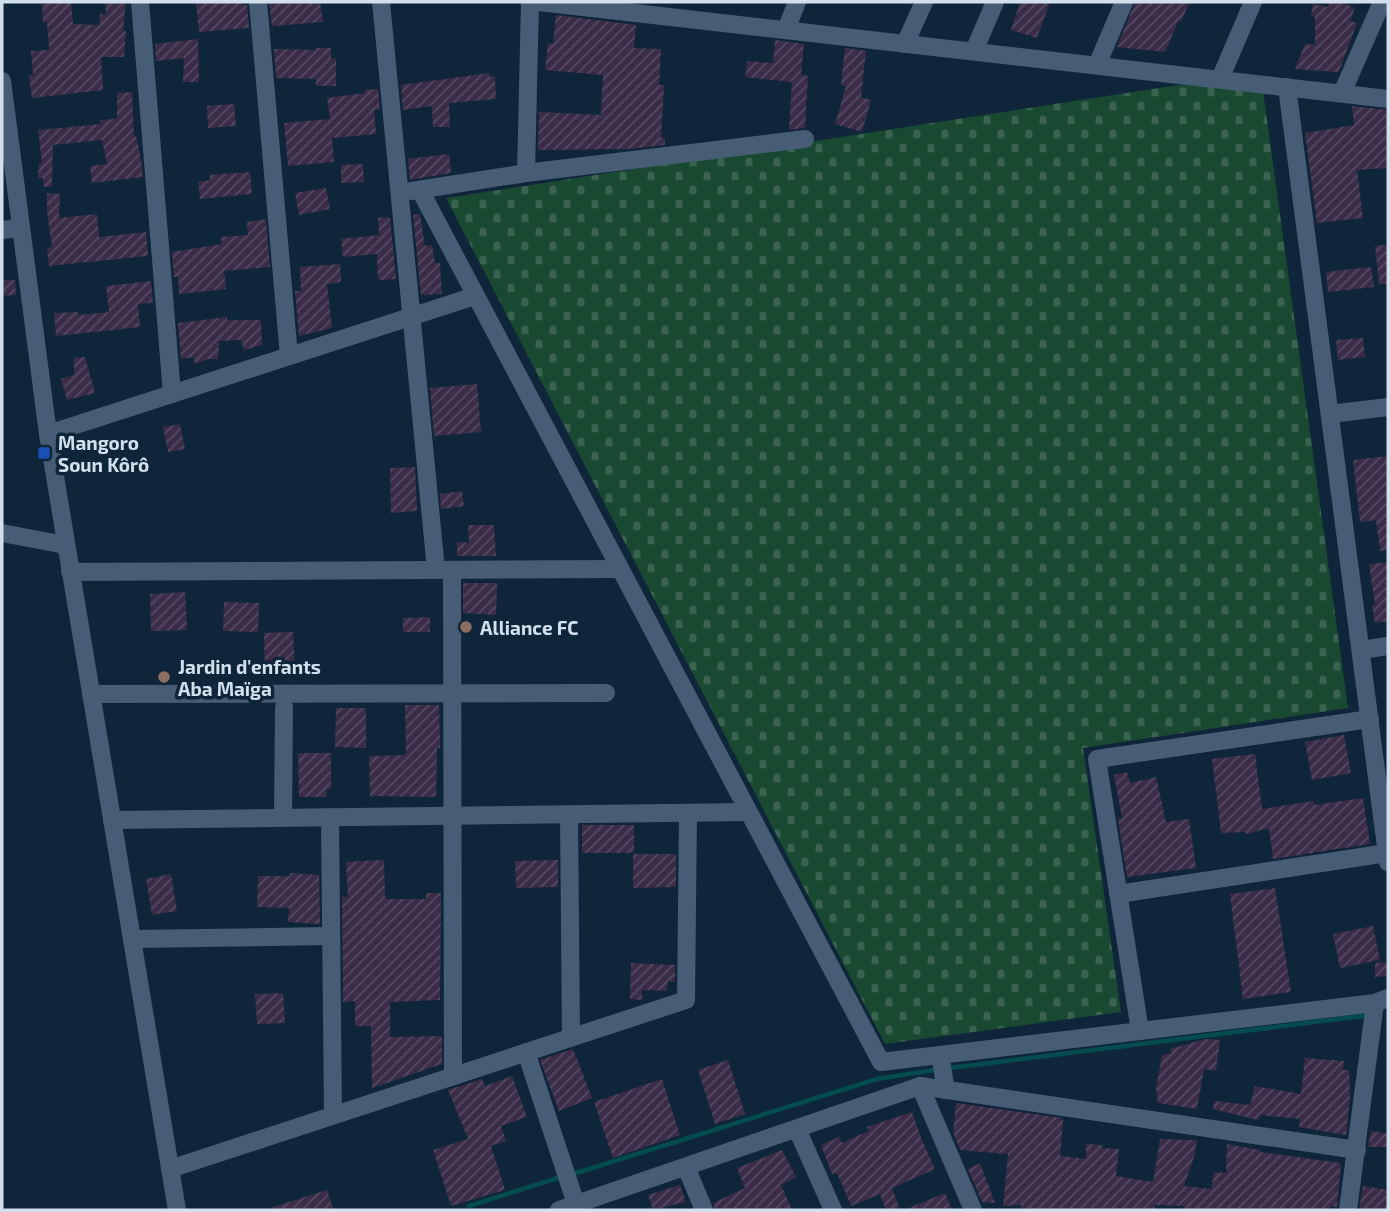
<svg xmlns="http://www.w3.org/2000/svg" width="1390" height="1212" viewBox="0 0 1390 1212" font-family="'Exo 2',sans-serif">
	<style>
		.cemetery { fill: url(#cemetery-stones) }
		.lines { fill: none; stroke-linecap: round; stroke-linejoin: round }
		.stream { stroke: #044c4e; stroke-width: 4.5 }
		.building { fill: url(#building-hatch) }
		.minor { stroke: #465d75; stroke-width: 18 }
		.transit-dot { fill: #1a4fb4; stroke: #0f253a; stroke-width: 2.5 }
		.education-dot { fill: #8d6e63; stroke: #0f253a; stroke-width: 2.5 }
		.labels { text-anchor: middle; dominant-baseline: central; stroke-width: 7; stroke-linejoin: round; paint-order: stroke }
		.poi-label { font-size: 19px; font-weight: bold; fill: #d2dfed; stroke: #0f253a; text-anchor: start }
	</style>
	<defs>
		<pattern id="cemetery-stones" width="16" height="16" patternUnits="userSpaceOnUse" patternTransform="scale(1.75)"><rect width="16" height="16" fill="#194931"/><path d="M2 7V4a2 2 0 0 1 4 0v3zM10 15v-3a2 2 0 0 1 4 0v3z" fill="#3a634f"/></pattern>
		<pattern id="building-hatch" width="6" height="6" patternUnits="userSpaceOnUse" patternTransform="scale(1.75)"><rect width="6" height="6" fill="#3b2d47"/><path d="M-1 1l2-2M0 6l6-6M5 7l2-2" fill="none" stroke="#564b62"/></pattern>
	</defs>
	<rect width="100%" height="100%" fill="#0f253a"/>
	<path class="cemetery" d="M1211,80L1263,91L1348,708L1083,748L1121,1012L885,1044L446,198Z"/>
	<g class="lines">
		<g class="stream">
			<path d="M950,1068L1362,1016"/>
			<path d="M573,1174L877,1079L934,1070"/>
			<path d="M469,1206L561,1177"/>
		</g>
	</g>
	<g class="building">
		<path d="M71,2L73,24L99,25L100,14L106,15L105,2H126L123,31H126L124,57H101L103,90L32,98L29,76L33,75L31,51L49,50L47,22L43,23L42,4Z"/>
		<path d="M196,2H242V5H247L249,28L199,32Z"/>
		<path d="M269,2H320L323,22L272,26Z"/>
		<path d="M1020,2H1050L1037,38L1011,30Z"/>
		<path d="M1135,2H1190L1181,21L1179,20L1165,52L1117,47Z"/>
		<path d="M1330,2H1341L1355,8L1350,21L1357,23L1341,66L1338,72L1295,69L1305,44L1315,45V17L1311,16L1313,4L1328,7Z"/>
		<path d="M556,15L636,25L634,48L661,49L659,85H664L661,138H665V145L628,149L538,150L539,112L601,115L603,75L545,70L548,43L553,44Z"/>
		<path d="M198,39L199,82H183L184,58L156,61L155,44Z"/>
		<path d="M775,40L804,44L801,75L808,76L805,128L789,130L792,82L745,77L747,61L773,63Z"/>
		<path d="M316,48H331V59L336,58V86H316V79L276,78L274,49L316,50Z"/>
		<path d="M845,48L866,51L861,97L871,100L862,132L835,124L846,86L841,85Z"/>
		<path d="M489,73L490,77L495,76L496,99L449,103L450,127H433L432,106L403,110L401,85Z"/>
		<path d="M378,89L380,110H374L376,134L332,138L334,162L288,166L284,123L330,119L327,98L365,93V90Z"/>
		<path d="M132,92L134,137L136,136L141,160L143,177L92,183L90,166L107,164L102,140L53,145L52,186L44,187L43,178H38L39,163H42L38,130L101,124L100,120L117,119V93Z"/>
		<path d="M234,104L236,126L208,128L207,106Z"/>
		<path d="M1352,106L1388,110V168L1357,170L1363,218L1317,223L1305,133L1354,125Z"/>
		<path d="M449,154L451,173L410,180L408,159Z"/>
		<path d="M363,164L364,182L341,183V165Z"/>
		<path d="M250,172L252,194L200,199L198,182L210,180V175Z"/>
		<path d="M326,188L330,209L299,215L295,193Z"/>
		<path d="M47,193L60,194L59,218L97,214L99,237L146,232L148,256L49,266L47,248L52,247L47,212Z"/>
		<path d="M420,214L425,246L432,245L435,263H440L442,294L421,295L413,215Z"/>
		<path d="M390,217L396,279L378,280L377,254L343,257L341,239L379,235L378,218Z"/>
		<path d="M266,219L270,267L224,271L226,289L179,294L178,277H174L172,252L222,244L221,237L248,235L247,222Z"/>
		<path d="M1388,245V284H1379L1375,246Z"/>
		<path d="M340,264L341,282L327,284L332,328L299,336L295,291H301L300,267Z"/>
		<path d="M1371,267L1374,287L1328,292L1326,272Z"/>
		<path d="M2,280H15L16,295L2,296Z"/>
		<path d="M151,281L153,303L138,304L140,327L56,336L54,313L78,312L79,315L109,312L106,286Z"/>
		<path d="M227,317V320H261L262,345L244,350L241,340L219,341L218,359H208L195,364L193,357L181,359L178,323Z"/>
		<path d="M1363,338L1365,357L1338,360L1336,340Z"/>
		<path d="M85,357L95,393L67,400L61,379L74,375V358Z"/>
		<path d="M477,384L481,432L434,436L430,388Z"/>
		<path d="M180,424L185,449L168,452L163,427Z"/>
		<path d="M1388,456V550L1380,551L1376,520L1360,522L1353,460Z"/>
		<path d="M415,467L417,511L391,513L390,468Z"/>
		<path d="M462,491L464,506L441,509L440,494Z"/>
		<path d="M468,525H494L496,556H457V542L469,543Z"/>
		<path d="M1388,562V621L1375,623L1372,605H1375L1369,564Z"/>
		<path d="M463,583H497L496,615L463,613Z"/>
		<path d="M185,592L187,630L151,631L150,594Z"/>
		<path d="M224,602L259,603L258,632L223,631Z"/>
		<path d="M430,617V632H403V618Z"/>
		<path d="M293,632L295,668L265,670L264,633Z"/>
		<path d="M405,705H439L440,748H437L436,797L370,796L369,756L405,755L406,753Z"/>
		<path d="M336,708H366V748L335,747Z"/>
		<path d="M1344,735L1351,773L1312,780L1305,742Z"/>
		<path d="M298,753H331V789H327L326,797H299Z"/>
		<path d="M1255,754L1262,809L1313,801L1314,805L1363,798L1370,844L1273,859L1269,828L1246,834L1245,832L1221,833L1212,759Z"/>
		<path d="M1127,772L1130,783L1156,777L1166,822L1189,819L1196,868L1127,877L1118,818H1122L1114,775Z"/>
		<rect x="582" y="825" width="52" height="28"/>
		<path d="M633,854H676V887L633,888Z"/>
		<path d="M384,860L385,897L387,899H426V893H441L440,1000L390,1002V1037L442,1036V1064L372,1088L371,1026H355V1001L343,1002L342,897H348L346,862Z"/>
		<path d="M558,860V887L516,888L515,861Z"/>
		<path d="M290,873L319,875L320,924L288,922L289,908L257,907L258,876H290Z"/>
		<path d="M171,874L177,911L152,915L146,879Z"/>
		<path d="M1275,888L1291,992L1243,999L1230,894Z"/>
		<path d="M1373,926L1380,960L1340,968L1333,934Z"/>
		<path d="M1387,962L1388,976L1375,977V963Z"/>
		<path d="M631,963L675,965V982L668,981L667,991L642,990V1000L630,999Z"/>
		<path d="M283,993L285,1023L257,1024L255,994Z"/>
		<path d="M1205,1039L1220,1040L1216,1071L1204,1069L1197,1109L1158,1103L1156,1088L1162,1055L1171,1053L1170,1049Z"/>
		<path d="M573,1049L592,1098L559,1111L540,1060Z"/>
		<path d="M1305,1058L1344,1061L1343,1070H1349L1350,1096L1346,1135L1299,1127L1300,1119L1260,1115L1258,1120L1213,1109L1215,1101L1250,1105L1255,1086L1301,1094Z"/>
		<path d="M728,1060L745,1114L715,1124L698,1070Z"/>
		<path d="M512,1076L527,1117L501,1126L506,1141L491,1146L505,1190L451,1206L433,1150L468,1139L448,1090L482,1079L485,1086Z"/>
		<path d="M662,1079L680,1135L613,1158L594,1102Z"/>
		<path d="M956,1103L1063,1118L1060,1120H1063L1060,1156L1086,1159V1144L1102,1145V1148L1119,1149L1116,1176L1153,1182L1160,1139L1197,1140L1194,1157L1184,1186L1211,1189L1214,1172L1226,1173L1227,1144L1260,1150V1152L1341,1163L1337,1207L1330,1206V1210H1184V1206L1155,1205V1210H1041L1021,1208V1205L1003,1206L1008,1154L960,1150L953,1132Z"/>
		<path d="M912,1112L921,1138L935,1169L892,1188L900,1210H886L880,1194L851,1206L837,1173L832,1174L821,1145L839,1137L842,1143L869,1131L867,1127Z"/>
		<path d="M1371,1131L1388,1134V1147H1368Z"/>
		<path d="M782,1150L796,1177L781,1185L792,1210H715L713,1203L745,1188L737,1168Z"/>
		<path d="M980,1163L995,1203L982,1202L968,1169Z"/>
		<path d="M680,1185L686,1202L653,1210L648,1195Z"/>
		<path d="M1363,1186L1388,1190V1210H1359Z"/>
		<path d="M327,1190L334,1210H274L273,1207Z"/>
		<path d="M945,1193L952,1210H904Z"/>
	</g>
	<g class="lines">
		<g class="minor">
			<path d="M140,2L172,394"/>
			<path d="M258,2L289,356"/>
			<path d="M381,2L436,570"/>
			<path d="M539,2L1388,99"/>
			<path d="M786,30L797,2"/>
			<path d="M905,44L924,2"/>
			<path d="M974,51L995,2"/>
			<path d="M1097,65L1124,2"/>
			<path d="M1220,79L1253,2"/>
			<path d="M2,81L48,434L177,1210"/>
			<path d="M1287,87L1388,862"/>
			<path d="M1342,93L1382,2"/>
			<path d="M526,173L530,2"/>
			<path d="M420,190L881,1062L1375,1003L1388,998"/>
			<path d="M411,191L526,173L805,139"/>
			<path d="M2,230L20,228"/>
			<path d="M1330,414L1388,407"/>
			<path d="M48,434L475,296"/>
			<path d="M2,533L65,545"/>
			<path d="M452,570L453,1076"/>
			<path d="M70,572L620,569"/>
			<path d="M1361,650L1388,646"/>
			<path d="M91,694L606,693"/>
			<path d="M569,814L571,1038"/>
			<path d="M330,817L333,1115"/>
			<path d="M283,818L284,707"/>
			<path d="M112,820L748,812"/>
			<path d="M1118,894L1387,853"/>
			<path d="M132,939L331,936"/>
			<path d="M1140,1031L1097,759L1370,719"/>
			<path d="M526,1052L576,1204"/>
			<path d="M940,1055L946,1090"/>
			<path d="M920,1086L973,1210"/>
			<path d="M797,1129L833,1210"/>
			<path d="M686,1167L704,1210"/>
			<path d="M170,1169L686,1000L688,813"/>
			<path d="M559,1210L920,1086L1357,1150"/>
			<path d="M1348,1210L1375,1003"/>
		</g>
	</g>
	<rect class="transit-dot" x="37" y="446" width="14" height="14" rx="3.5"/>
	<g class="education-dot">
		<circle cx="466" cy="627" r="7"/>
		<circle cx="164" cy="677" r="7"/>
	</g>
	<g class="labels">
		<g class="poi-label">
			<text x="58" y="442">Mangoro<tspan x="58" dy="22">Soun Kôrô</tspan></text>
			<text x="480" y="627">Alliance FC</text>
			<text x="178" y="666">Jardin d'enfants<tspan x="178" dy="22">Aba Maïga</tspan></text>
		</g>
	</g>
	<rect width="1390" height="1212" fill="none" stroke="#d2dfed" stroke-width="7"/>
</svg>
